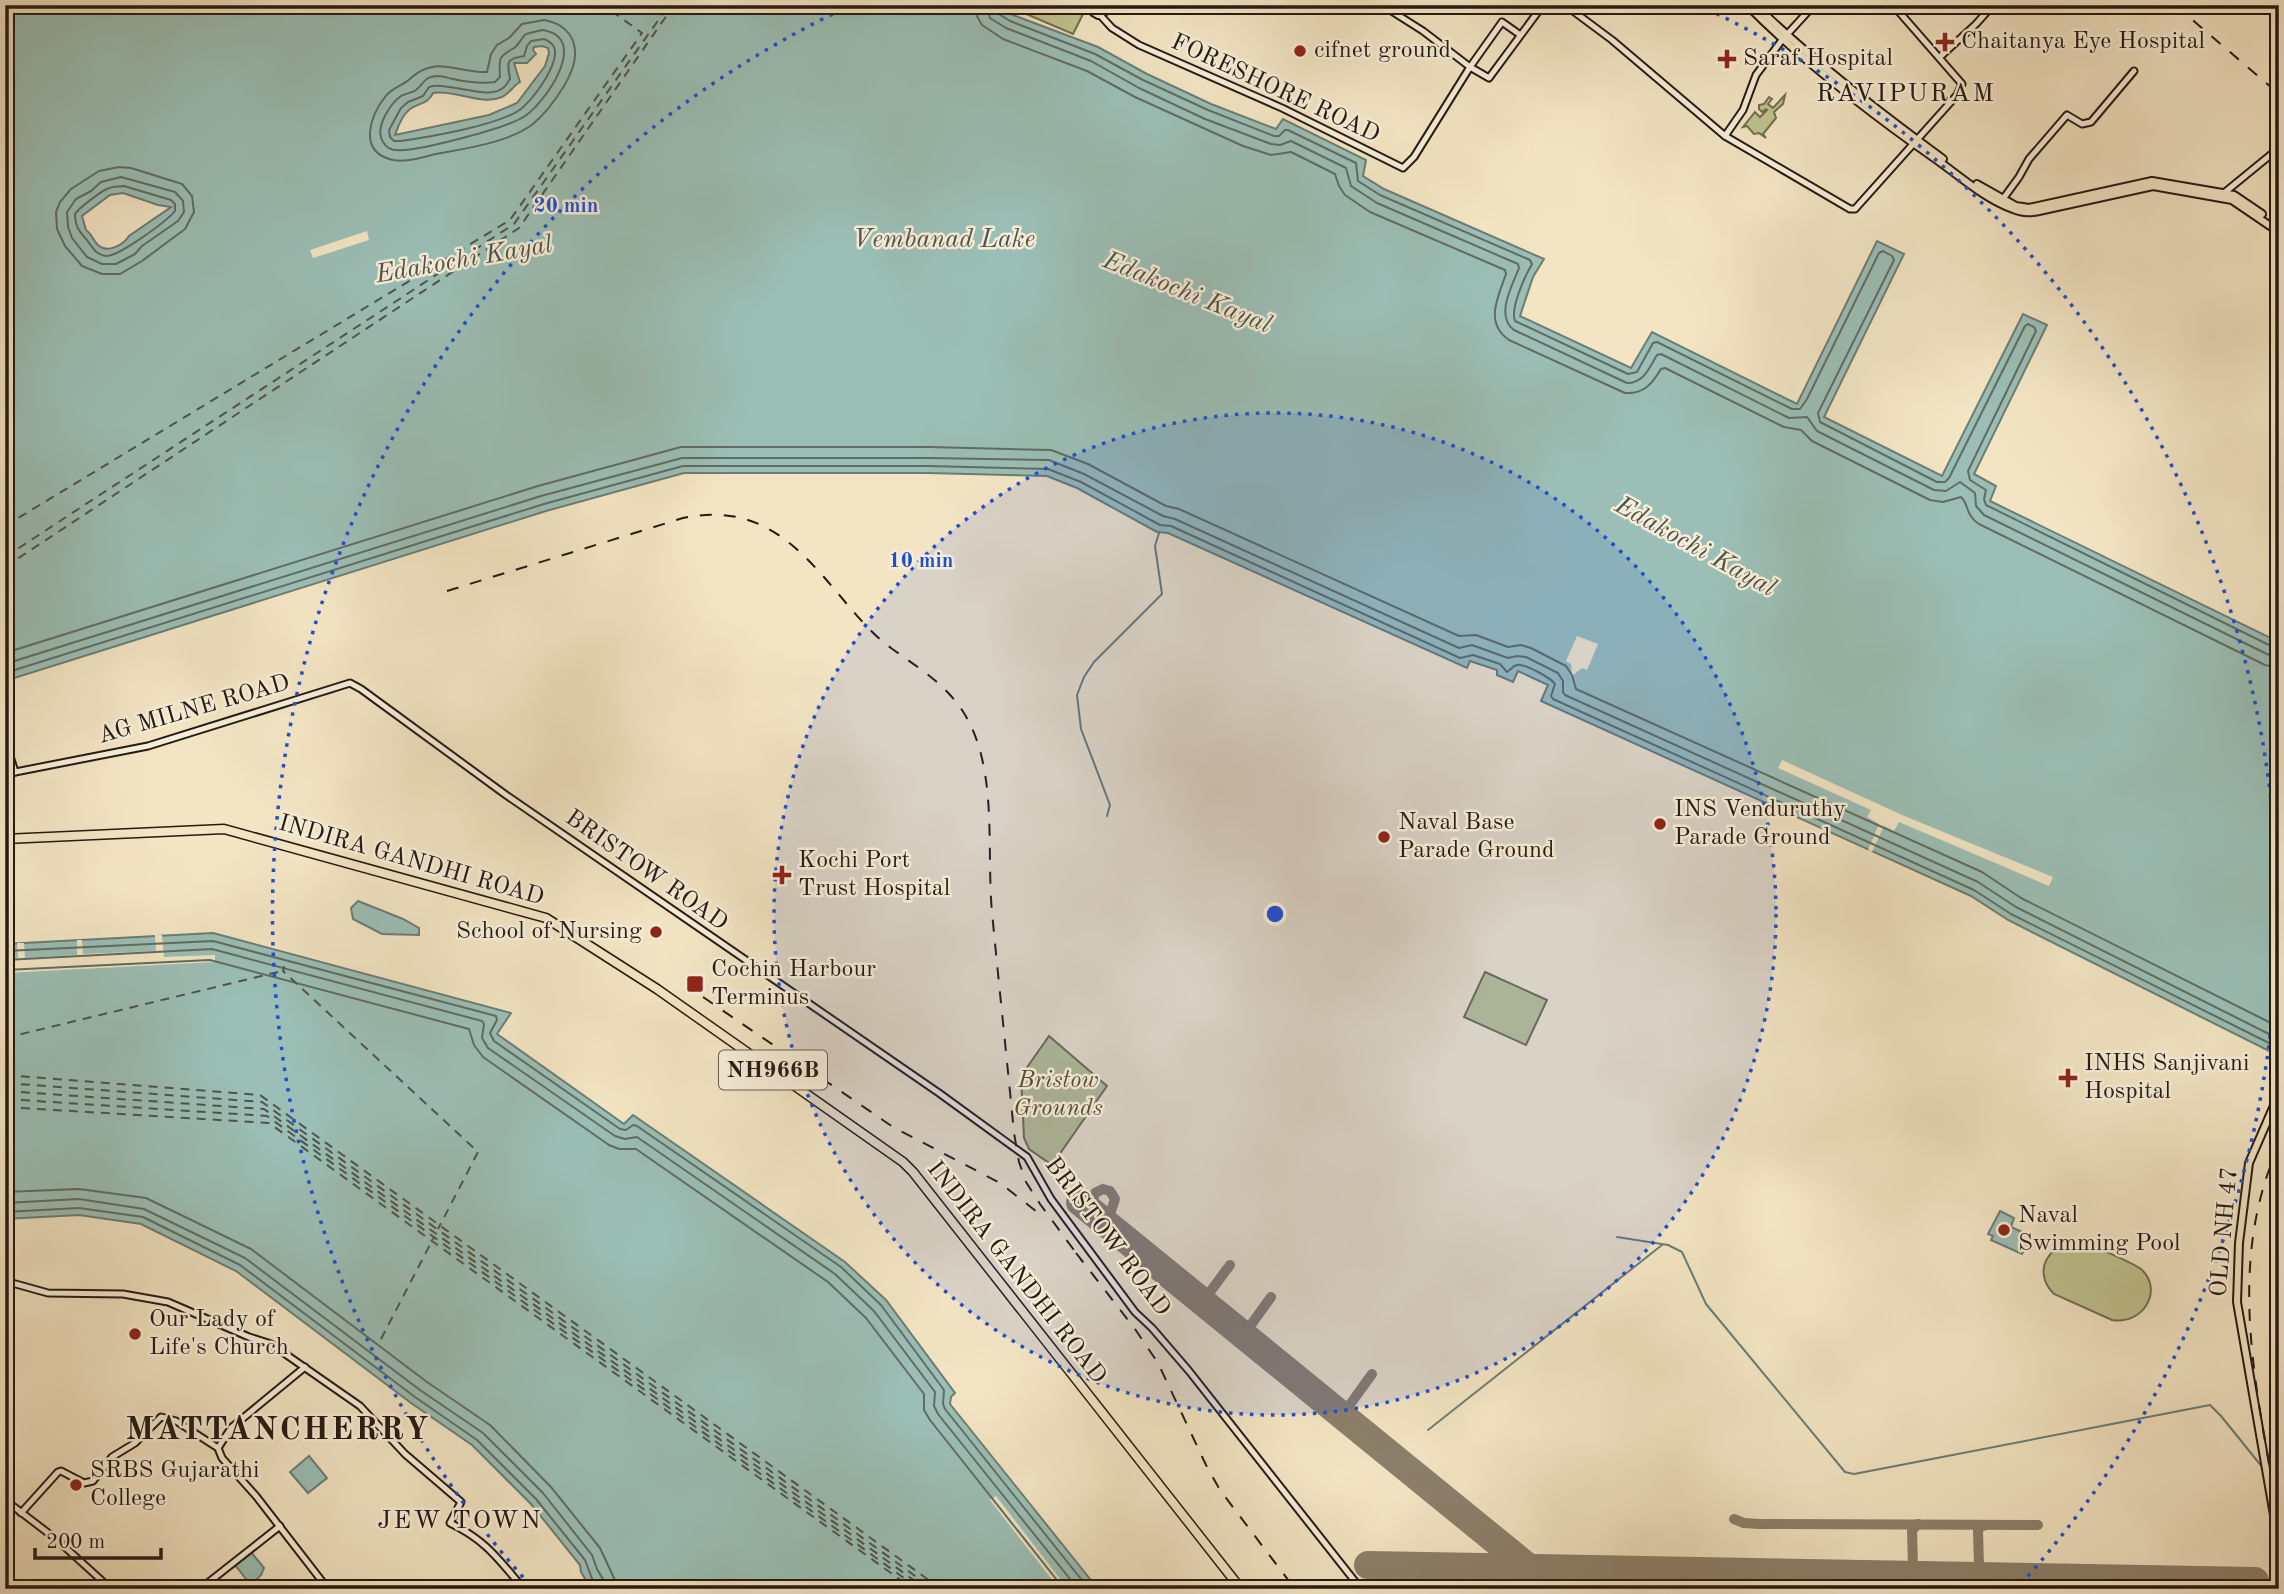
<svg xmlns="http://www.w3.org/2000/svg" width="2284" height="1594" viewBox="0 0 2284 1594" font-family="'Old Standard TT',serif">
	<style>
		.green { fill: #c0c390; stroke: #726e51; stroke-width: 2 }
		.water { fill: #9bbfb6; stroke: #6c7d74; stroke-width: 2; fill-rule: evenodd }
		.pier { fill: #f3e5c4 }
		.lines { fill: none; stroke-linecap: round; stroke-linejoin: round }
		.shore { stroke: #606c64; stroke-width: 2 }
		.stream { stroke: #6c7d74; stroke-width: 2 }
		.ferry { stroke: #4e544b; stroke-width: 2; stroke-dasharray: 9 7; stroke-linecap: butt }
		.taxiway { stroke: #8c806b; stroke-width: 10 }
		.runway { stroke: #8c806b; stroke-width: 28 }
		.secondary-casing { stroke: #251a12; stroke-width: 9 }
		.primary-casing { stroke: #251a12; stroke-width: 10 }
		.highway-casing { stroke: #251a12; stroke-width: 11 }
		.secondary { stroke: #f7eed9; stroke-width: 5 }
		.primary { stroke: #f3e5c4; stroke-width: 6 }
		.highway { stroke: #f3e5c4; stroke-width: 8 }
		.rail { stroke: #251a12; stroke-width: 2; stroke-dasharray: 12 12; stroke-linecap: butt }
		.ring { fill: none; stroke: #1d4ed8; stroke-width: 3.5; stroke-dasharray: 3.5 7 }
		.poi-dot { fill: #8f2418; stroke: #f7eed9; stroke-width: 2.5 }
		.labels { text-anchor: middle; dominant-baseline: central; stroke-width: 5; stroke-linejoin: round; paint-order: stroke }
		.shield { fill: #f7eed9; stroke: #645a4e; stroke-width: 2 }
		.shield-label { font-size: 23px; font-weight: bold; fill: #251a12 }
		.poi-label { font-size: 24px; fill: #251a12; stroke: #f7eed9; text-anchor: start }
		.street-label { font-size: 24px; fill: #251a12; stroke: #f7eed9 }
		.park-label { font-size: 24px; font-style: italic; fill: #544d38; stroke: #f7eed9 }
		.neighbourhood-label { font-size: 26px; letter-spacing: 2px; fill: #251a12; stroke: #f7eed9 }
		.water-label { font-size: 26px; font-style: italic; fill: #4e544b; stroke: #f7eed9 }
		.district-label { font-size: 32px; font-weight: bold; letter-spacing: 2px; fill: #251a12; stroke: #f7eed9 }
		.centre { fill: #1d4ed8; stroke: #f7eed9; stroke-width: 3.5 }
		.ring-label { font-size: 21px; text-anchor: middle; font-weight: bold; fill: #1d4ed8; stroke: #f7eed9; stroke-width: 5; stroke-linejoin: round; paint-order: stroke }
	</style>
	<rect width="100%" height="100%" fill="#f3e5c4"/>
	<filter id="stains"><feTurbulence type="fractalNoise" baseFrequency=".00286" numOctaves="4"/><feColorMatrix values="0 0 0 0 .2 0 0 0 0 .09 0 0 0 0 .02 0 0 0 .5 -.17"/></filter>
	<radialGradient id="worn" r=".72"><stop offset=".6" stop-color="#630" stop-opacity="0"/><stop offset="1" stop-color="#630" stop-opacity=".3"/></radialGradient>
	<g class="green">
		<path d="M1005,5H1076L1083,14L1073,34Z"/>
		<path d="M1785,95L1783,104L1774,112L1776,118L1763,134L1766,138L1759,133L1754,134L1747,126L1743,127L1755,112L1760,117L1767,110L1766,109L1762,112L1759,109V105L1764,104L1769,97L1772,99L1768,104L1773,108Z"/>
		<path d="M1485,972L1547,1000L1526,1045L1464,1017Z"/>
		<path d="M1049,1036L1107,1086L1052,1165L1029,1149L1024,1138L1021,1076Z"/>
		<path d="M2081,1241C2094,1247 2133,1262 2142,1270C2163,1290 2144,1325 2112,1320L2054,1294C2030,1270 2051,1241 2081,1241Z"/>
		<path d="M1575,1585L1839,1589H1580Z"/>
	</g>
	<g class="water">
		<path d="M5,5H997L1013,15L1098,47L1147,74L1211,104L1276,129L1283,119L1366,160L1363,176L1384,189L1544,259L1533,277L1520,316L1631,368L1652,332L1797,404L1877,241L1904,254L1824,417L1942,476L2023,314L2047,325L1974,474L1996,486L1990,501L2279,642V1056L2008,920L1971,896L1541,701L1548,685L1518,671L1513,682L1497,675V670L1470,661L1467,668L1168,533L1157,532L1077,488L1047,476L928,473H684L546,511L5,681ZM542,46L548,48L549,53L545,66L517,103L489,115L395,135C398,126 402,115 410,109C420,102 427,105 433,93C455,89 480,106 502,97C510,93 513,86 520,82L514,63H527L536,54L533,50L534,47ZM123,193L158,205L171,207L129,236C124,244 107,255 97,244C93,240 92,234 86,230L82,216L110,195Z"/>
		<path d="M358,901L403,919L419,928V935L382,934L353,919L351,908Z"/>
		<path d="M213,933L511,1013L497,1034L624,1124L633,1115L845,1262L886,1300L955,1393L951,1397L950,1404L1098,1589H591L581,1572L580,1565L531,1504L472,1445L411,1403L236,1271L141,1224L79,1215L5,1219V944Z"/>
		<path d="M2000,1211L2014,1218L2011,1227L2031,1236L2030,1238L2035,1241L2031,1250L2026,1248L2022,1254L1991,1240L1993,1236L1988,1234Z"/>
		<path d="M309,1456L327,1478L308,1493L290,1472Z"/>
		<path d="M251,1552L264,1568L261,1575L253,1583L246,1579L235,1565Z"/>
	</g>
	<g class="pier">
		<path d="M367,231L369,240L313,258L310,250Z"/>
		<path d="M1577,636L1598,644L1587,670L1582,668L1572,676L1571,664L1566,661Z"/>
		<path d="M1782,760L1902,815L2053,877L2049,886L1899,822L1894,831L1884,826L1872,852L1868,850L1879,824L1867,817L1871,810L1778,768Z"/>
		<path d="M155,935H162L164,957L215,955V962L5,973V959L18,958L17,943H24L25,958L77,955V940H82L83,954L156,951Z"/>
		<path d="M996,1496L1068,1589H1059L990,1500Z"/>
	</g>
	<g class="lines">
		<g class="shore">
			<path d="M976,5L977,16L982,25L1003,39L1087,71L1135,97L1243,146L1271,155L1291,152L1335,174L1339,186L1345,195L1370,212L1505,270L1506,274C1498,297 1484,323 1509,340L1625,393C1644,394 1652,384 1661,369L1665,368L1784,427L1801,430L1812,441L1930,500L1943,502L1961,497C1969,504 1965,515 1979,524L2265,665L2279,668"/>
			<path d="M986,5L990,18L1006,28L1091,61L1139,88L1205,119L1271,144L1280,145L1291,141L1346,168L1351,186L1377,203L1518,264L1519,268C1512,286 1495,316 1514,330L1627,383C1644,383 1649,368 1657,355L1661,354L1789,418L1807,417L1817,431L1934,490L1946,491L1960,482L1975,493L1976,506L1984,515L2269,655L2279,657"/>
			<path d="M995,5L997,13L1010,21L1095,54L1143,80L1208,110L1274,136H1279L1285,130H1288L1356,163L1358,181L1380,195L1530,260L1532,264C1525,276 1510,308 1515,321L1628,374L1637,372L1653,343L1657,342L1792,409H1800L1807,399L1879,253L1883,251L1892,256L1894,260L1818,413L1820,422L1937,482H1945L1949,478L2025,326L2028,324L2034,327L2036,331L1968,471L1970,480L1986,490L1984,499L1986,505L2273,647L2279,648"/>
			<path d="M544,20C561,23 574,33 575,51C576,63 570,76 564,86C556,99 544,115 533,124C508,143 467,148 436,154C422,157 403,164 389,159C358,149 371,115 385,97C392,87 403,86 411,78C436,55 457,73 487,72L491,54L497,45L509,38L522,24Z"/>
			<path d="M542,30C591,37 546,102 525,116C508,128 416,152 396,150C390,150 386,147 383,142C374,128 390,104 401,96C406,93 412,93 416,90C425,83 423,77 437,76C443,76 448,78 453,79C467,82 481,84 495,82L500,77C499,58 498,57 514,48C519,45 521,38 526,34Z"/>
			<path d="M544,39C554,43 557,49 554,60C550,75 534,98 521,109C500,125 429,137 401,141H394L390,137L389,130L401,108L408,102L423,96L429,87C448,81 487,101 503,88C506,86 508,82 510,79C507,61 506,59 524,56L527,46L531,41Z"/>
			<path d="M119,167L131,168L182,184L192,196L194,212L185,229L142,261L120,274H102L82,266L65,246L57,229L56,212L60,202L71,189L99,171Z"/>
			<path d="M121,177L175,192L183,201L184,212L178,221L142,246L135,254L116,264H102L87,257L72,238L68,227L67,212L76,199L91,191L101,182Z"/>
			<path d="M124,186L171,200L175,204V211C167,221 118,257 106,256C94,254 93,247 86,239C79,231 75,226 75,214C79,208 100,192 107,189C112,186 119,187 124,186Z"/>
			<path d="M5,653L538,486L681,447H929L1051,450L1088,464L1166,506L1179,509L1459,636L1476,635L1508,647L1521,645L1531,648L1566,666L1572,675L1576,689L1982,872L2021,898L2279,1027"/>
			<path d="M5,664L541,496L682,458H929L1049,460L1084,474L1163,516L1175,519L1459,648L1472,645L1508,658L1517,656L1526,657L1558,673L1563,681V692L1565,695L1978,882L2016,907L2279,1039"/>
			<path d="M5,673L544,504L683,466H928L1048,469L1081,482L1160,525L1171,526L1460,658L1473,655L1500,664L1507,672C1510,670 1513,666 1517,665C1524,663 1551,678 1555,684L1551,696L1553,699L1974,890L2011,914L2279,1048"/>
			<path d="M5,951L213,941L496,1016L497,1020L490,1033L494,1041L620,1129L626,1130L633,1125L637,1126L841,1267L881,1305L944,1390L943,1404L945,1409L1089,1589"/>
			<path d="M5,960L212,949L482,1021L484,1024L482,1038L488,1048L615,1136L625,1139L637,1137L835,1274L874,1311L935,1392L934,1406L938,1414L1078,1589"/>
			<path d="M5,970L210,960L469,1029L474,1045L483,1057L609,1145L619,1149H636L828,1282L866,1318L924,1394V1410L930,1420L1064,1589"/>
			<path d="M5,1192L79,1189L146,1198L251,1249L427,1382L490,1425L551,1487L600,1548L614,1578L616,1589"/>
			<path d="M5,1203L79,1199L144,1209L245,1258L420,1390L483,1433L543,1493L592,1555L597,1569L604,1581L605,1589"/>
			<path d="M5,1212L79,1208L143,1217L240,1265L415,1397L477,1440L536,1499L585,1560L596,1589"/>
		</g>
		<g class="stream">
			<path d="M1107,816L1110,805L1081,729L1077,695L1084,677L1094,662L1162,594L1155,546L1159,533"/>
			<path d="M1617,1237L1668,1245L1682,1252L1706,1304L1845,1472L1854,1474L1906,1464L2210,1405L2221,1416L2263,1468"/>
			<path d="M1428,1430L1662,1245"/>
			<path d="M2271,1478L2279,1488"/>
		</g>
		<g class="ferry">
			<path d="M144,5L152,14L320,5"/>
			<path d="M5,526L510,220L642,33L603,5"/>
			<path d="M5,557L514,224L669,5"/>
			<path d="M5,567L519,228L674,5"/>
			<path d="M5,1038L282,971L284,967L283,971L478,1152L438,1229"/>
			<path d="M5,1075L260,1095L941,1589"/>
			<path d="M5,1083L262,1102L933,1589"/>
			<path d="M5,1091L264,1109L926,1589"/>
			<path d="M5,1099L267,1116L919,1589"/>
			<path d="M5,1107L269,1123L913,1589"/>
			<path d="M381,1339L434,1237"/>
		</g>
		<g class="taxiway">
			<path d="M1094,1214L1091,1206L1095,1193L1103,1189L1110,1191L1115,1199L1108,1220L1109,1226"/>
			<path d="M1207,1306V1296L1230,1265"/>
			<path d="M1247,1338L1248,1329L1271,1297"/>
			<path d="M1346,1419V1410L1372,1374"/>
			<path d="M1734,1519L1744,1523L1759,1524L2038,1525"/>
			<path d="M1918,1524L1912,1530L1913,1566L1915,1571L1919,1575"/>
			<path d="M1985,1576L1979,1566L1978,1531L1980,1527L1986,1525"/>
			<path d="M2023,1577L2040,1583L2044,1589"/>
			<path d="M2060,1589L2067,1582L2087,1578"/>
		</g>
		<g class="runway">
			<path d="M1080,1202L1555,1589"/>
			<path d="M1368,1565L2255,1581"/>
		</g>
		<defs>
			<g id="secondary">
				<path d="M1382,5L1423,31L1470,67L1489,78L1543,5"/>
				<path d="M1565,5L1612,40L1725,136L1850,209H1855L1957,95L1962,84L1893,5"/>
				<path d="M1100,15L1112,28L1139,45L1282,108L1403,168L1414,157L1470,67L1502,22L1519,34"/>
				<path d="M1940,57L1976,24L1993,5"/>
				<path d="M1725,136L1743,110L1756,75L1782,40L1814,5"/>
				<path d="M2224,193L2279,148"/>
				<path d="M2003,199L2019,177L2029,159L2067,115L2082,124L2091,122L2134,71"/>
				<path d="M5,740L15,772"/>
				<path d="M5,774L148,746L350,683L361,689L506,795L939,1093L1027,1157L1051,1199L1135,1312L1152,1328L1189,1371L1361,1589"/>
				<path d="M5,1281L48,1293L123,1294L168,1302L249,1337L271,1344L360,1406L405,1454L461,1502L450,1523C487,1541 498,1559 524,1589"/>
				<path d="M305,1367L231,1428L218,1448L222,1458L256,1496L328,1589"/>
				<path d="M5,1500L56,1539L111,1589"/>
				<path d="M21,1513L58,1472L61,1471L84,1483L93,1481L112,1457L135,1443L161,1417L176,1421L218,1448"/>
				<path d="M200,1589L280,1526"/>
			</g>
			<g id="primary">
				<path d="M1747,5C1805,63 1870,113 1937,160C1961,177 1985,199 2013,209C2022,213 2030,213 2039,211L2153,186L2232,200L2279,232"/>
				<path d="M1755,5C1814,62 1878,111 1943,159"/>
				<path d="M1093,6V12L1098,15L1104,12L1103,5"/>
				<path d="M1977,184L2016,206L2029,208L2152,181L2234,195L2262,214"/>
				<path d="M2279,1094L2249,1163L2239,1243L2237,1302L2279,1544"/>
			</g>
			<path id="highway" d="M5,839L224,829L546,918L657,989L903,1162L913,1172L1241,1589"/>
		</defs>
		<use href="#secondary" class="secondary-casing"/>
		<use href="#primary" class="primary-casing"/>
		<use href="#highway" class="highway-casing"/>
		<use href="#secondary" class="secondary"/>
		<use href="#primary" class="primary"/>
		<use href="#highway" class="highway"/>
		<g class="rail">
			<path d="M2175,5L2279,94"/>
			<path d="M447,591L683,518C762,502 800,548 846,603C859,618 874,636 891,648C917,667 943,682 962,710C999,766 986,848 992,912C999,986 1007,1059 1014,1133L1019,1162L1026,1182L1040,1204L1082,1261"/>
			<path d="M703,997L893,1127L1000,1183L1041,1215"/>
			<path d="M2279,1145C2224,1267 2258,1395 2279,1520"/>
			<path d="M1076,1253L1135,1329L1158,1363L1206,1465L1220,1490L1295,1589"/>
		</g>
	</g>
	<circle cx="1275" cy="914" r="501" fill="#1d4ed8" fill-opacity=".12"/>
	<g class="ring">
		<circle cx="1275" cy="914" r="501"/>
		<path d="M530 1585A1003 1003 0 0 1 843 9M1707 9A1003 1003 0 0 1 2020 1585"/>
	</g>
	<g class="poi-dot">
		<path d="M1941.5 31.5h7v7h7v7h-7v7h-7v-7h-7v-7h7z"/>
		<circle cx="1300" cy="51" r="7"/>
		<path d="M1723.5 48.5h7v7h7v7h-7v7h-7v-7h-7v-7h7z"/>
		<circle cx="1660" cy="824" r="7"/>
		<circle cx="1384" cy="837" r="7"/>
		<path d="M778.5 864.5h7v7h7v7h-7v7h-7v-7h-7v-7h7z"/>
		<circle cx="656" cy="932" r="7"/>
		<rect x="686" y="975" width="18" height="18" rx="3.5"/>
		<path d="M2064.5 1067.5h7v7h7v7h-7v7h-7v-7h-7v-7h7z"/>
		<circle cx="2004" cy="1230" r="7"/>
		<circle cx="135" cy="1334" r="7"/>
		<circle cx="76" cy="1485" r="7"/>
	</g>
	<g class="labels">
		<rect class="shield" x="719" y="1050.5" width="108" height="39" rx="5"/>
		<g class="shield-label">
			<text x="773" y="1070">NH966B</text>
		</g>
		<g class="poi-label">
			<text x="1961" y="42">Chaitanya Eye Hospital</text>
			<text x="1314" y="51">cifnet ground</text>
			<text x="1743" y="59">Saraf Hospital</text>
			<text x="1674" y="810">INS Venduruthy<tspan x="1674" dy="28">Parade Ground</tspan></text>
			<text x="1398" y="823">Naval Base<tspan x="1398" dy="28">Parade Ground</tspan></text>
			<text x="798" y="861">Kochi Port<tspan x="798" dy="28">Trust Hospital</tspan></text>
			<text x="642" y="932" text-anchor="end">School of Nursing</text>
			<text x="711" y="970">Cochin Harbour<tspan x="711" dy="28">Terminus</tspan></text>
			<text x="2084" y="1064">INHS Sanjivani<tspan x="2084" dy="28">Hospital</tspan></text>
			<text x="2018" y="1216">Naval<tspan x="2018" dy="28">Swimming Pool</tspan></text>
			<text x="149" y="1320">Our Lady of<tspan x="149" dy="28">Life's Church</tspan></text>
			<text x="90" y="1471">SRBS Gujarathi<tspan x="90" dy="28">College</tspan></text>
		</g>
		<g class="street-label">
			<text transform="translate(1275 89) rotate(25)">FORESHORE ROAD</text>
			<text transform="translate(194 710) rotate(-16)">AG MILNE ROAD</text>
			<text transform="translate(411 861) rotate(16)">INDIRA GANDHI ROAD</text>
			<text transform="translate(646 871) rotate(35)">BRISTOW ROAD</text>
			<text transform="translate(2225 1232) rotate(-85)">OLD NH 47</text>
			<text transform="translate(1107 1237) rotate(53)">BRISTOW ROAD</text>
			<text transform="translate(1016 1273) rotate(52)">INDIRA GANDHI ROAD</text>
		</g>
		<g class="park-label">
			<text x="1058" y="1081">Bristow<tspan x="1058" dy="28">Grounds</tspan></text>
		</g>
		<g class="neighbourhood-label">
			<text x="1906" y="94">RAVIPURAM</text>
			<text x="460" y="1521">JEW TOWN</text>
		</g>
		<g class="water-label">
			<text x="944" y="240">Vembanad Lake</text>
			<text transform="translate(464 260) rotate(-10)">Edakochi Kayal</text>
			<text transform="translate(1187 293) rotate(22)">Edakochi Kayal</text>
			<text transform="translate(1695 547) rotate(29)">Edakochi Kayal</text>
		</g>
		<g class="district-label">
			<text x="278" y="1431">MATTANCHERRY</text>
		</g>
	</g>
	<circle cx="1275" cy="914" r="10" class="centre"/>
	<g class="ring-label">
		<text x="566" y="212">20 min</text>
		<text x="921" y="567">10 min</text>
	</g>
	<rect width="2284" height="1594" fill="none" stroke="#f3e5c4" stroke-width="28"/>
	<rect x="7" y="7" width="2270" height="1580" fill="none" stroke="#251a12" stroke-width="3.5"/>
	<rect x="14" y="14" width="2256" height="1566" fill="none" stroke="#251a12" stroke-width="2"/>
	<path d="M35 1548v10h126v-10" fill="none" stroke="#251a12" stroke-width="3.5"/>
	<text x="46" y="1548" font-size="21" fill="#251a12" stroke="#f7eed9" stroke-width="5" paint-order="stroke">200 m</text>
	<rect width="100%" height="100%" filter="url(#stains)"/>
	<rect width="100%" height="100%" fill="url(#worn)"/>
</svg>
